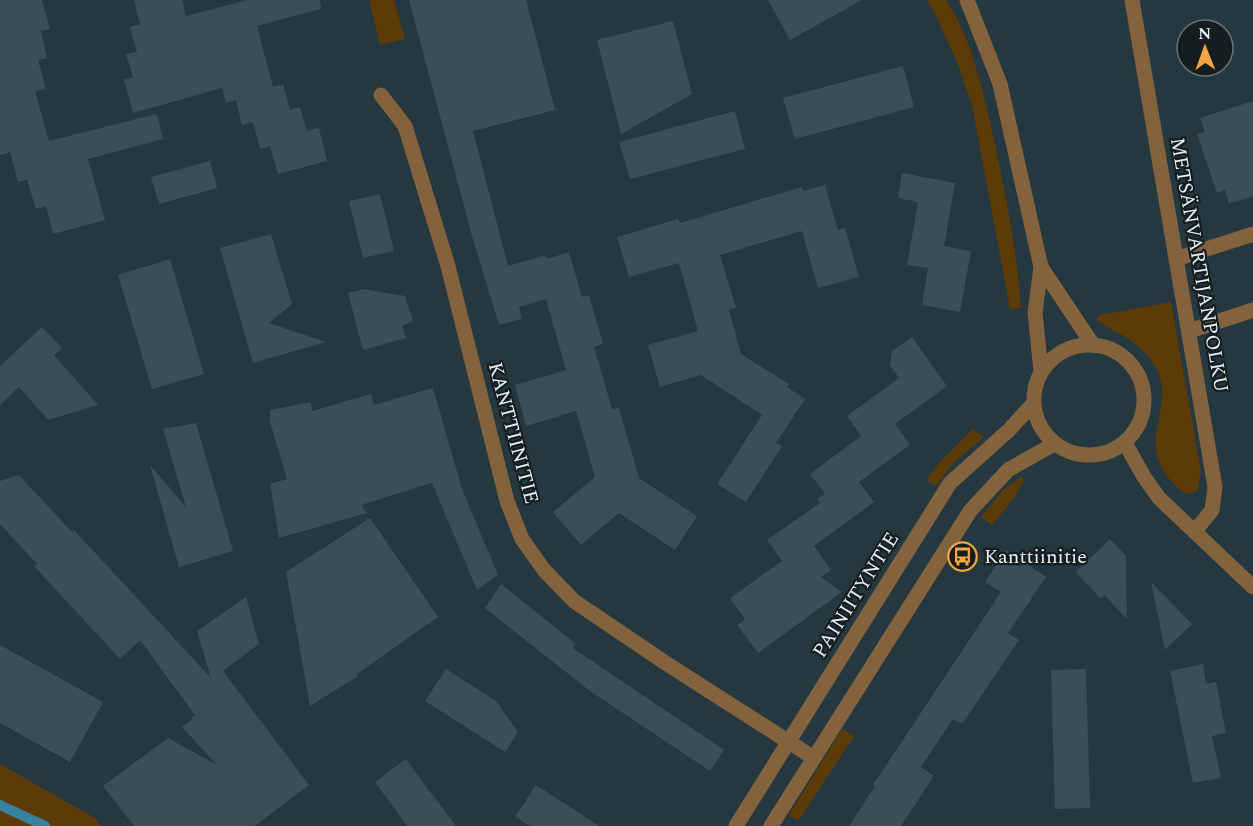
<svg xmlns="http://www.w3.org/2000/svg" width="1253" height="826" viewBox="0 0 1253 826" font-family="Spectral,serif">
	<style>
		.green { fill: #5d3b06 }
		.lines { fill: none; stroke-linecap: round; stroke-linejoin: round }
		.stream { stroke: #37829f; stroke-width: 10 }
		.building { fill: #3b4e56 }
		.minor { stroke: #82633e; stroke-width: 15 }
		.labels { text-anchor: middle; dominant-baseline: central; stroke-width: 4.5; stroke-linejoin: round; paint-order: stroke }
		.street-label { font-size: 20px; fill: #e7f2f7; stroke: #151d20 }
		.poi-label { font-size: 20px; fill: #e7f2f7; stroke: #151d20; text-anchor: start }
	</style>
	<rect width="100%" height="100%" fill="#25373f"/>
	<g class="green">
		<path d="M369,0H394L405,39L380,45Z"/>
		<path d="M927,0H946C973,40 983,93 994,139C1006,196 1017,251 1021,308L1010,309L972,105L956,59L937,18Z"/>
		<path d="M1171,302L1201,472L1197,491C1185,496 1182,492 1174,484C1134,442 1176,410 1157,370C1145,345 1121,334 1097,321V318L1100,315Z"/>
		<path d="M973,429L984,437L953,463L936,486L926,480L940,462Z"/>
		<path d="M1021,477L1024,480L1014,498L992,525L981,517L1003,490Z"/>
		<path d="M842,729L854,736L798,821L789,815Z"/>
		<path d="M0,764L95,818L101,826H0Z"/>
	</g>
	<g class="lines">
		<path class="stream" d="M0,805L45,826"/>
	</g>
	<g class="building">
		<path d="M0,0H42L50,29L41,31L47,58L38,60L46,89L35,91L49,141L157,114L163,139L88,159L105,220L53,234L46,206L36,209L27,180L18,182L10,152L0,155Z"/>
		<path d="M134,0H182L186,16L247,0H320L321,9L257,26L273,87L283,84L290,110L300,107L307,131L319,128L327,161L278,174L270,146L260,149L253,122L242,125L236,100L226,103L222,88L133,113L124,80L133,77L126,54L137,52L130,27L140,24Z"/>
		<path d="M409,0H526L555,110L473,131L508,266L546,255L547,259L569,252L582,297L589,295L603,344L594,347L612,409L619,408L639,478L697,516L675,550L619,513L581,545L553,512L595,477L576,411L526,426L515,385L566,370L546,299L519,307L522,319L499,325L472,236Z"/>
		<path d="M768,0H862L790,40Z"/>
		<path d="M673,21L692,94L621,134L597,40Z"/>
		<path d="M903,66L914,107L795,139L783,98Z"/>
		<path d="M1253,101V196L1229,204L1225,190L1217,193L1197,134L1205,132L1200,118Z"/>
		<path d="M735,111L745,149L630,179L619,142Z"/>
		<path d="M210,161L217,188L159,204L151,177Z"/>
		<path d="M902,173L955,183L944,246L971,251L960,312L922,305L928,268L907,265L918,202L898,198Z"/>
		<path d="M825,185L838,230L845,228L859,277L818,288L802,231L720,255L736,308L729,310L741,354L789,384L787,387L805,399L776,443L782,446L746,502L717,484L762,415L701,375L660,387L648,345L698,331L679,263L629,277L617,237L678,219L680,223L802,187L803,191Z"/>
		<path d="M380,194L394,251L363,258L349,201Z"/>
		<path d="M271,234L292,304L269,323L326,342L253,363L220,248Z"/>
		<path d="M170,259L204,374L152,389L118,275Z"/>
		<path d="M364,289L405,296L413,321L402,326L406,338L363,350L348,293Z"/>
		<path d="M42,327L62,348L54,355L98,405L48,420L19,387L0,405V366Z"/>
		<path d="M912,337L947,386L895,424L910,445L859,482L874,502L814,546L831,570L821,577L842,592L758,653L737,625L745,619L730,598L782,561L767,540L820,503L817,499L825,494L810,474L861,436L847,416L899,378L890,365L892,351Z"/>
		<path d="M433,388L462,489L498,575L477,590L432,483L361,505L367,513L279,538L270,484L287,479L270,422V410L311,402L312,411L371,394L374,405Z"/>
		<path d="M196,423L233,551L179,567L150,465L186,507L163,429Z"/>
		<path d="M19,475L72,532L74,530L211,678L197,631L246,597L259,644L223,671L309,785L255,826H134L103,786L168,738L217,765L182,727L192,719L191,718L195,715L140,640L120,659L34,566L37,564L0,524V481Z"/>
		<path d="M370,518L438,617L357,674L358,676L310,706L286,572Z"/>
		<path d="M1110,539L1126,556L1127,619L1104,595L1101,599L1076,572Z"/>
		<path d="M1006,550L1046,577L1008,633L1019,640L962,724L953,719L921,767L934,776L901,826H849L875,786L873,785L1001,592L985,582Z"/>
		<path d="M1151,582L1192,624L1165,650Z"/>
		<path d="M501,584L576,644L573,648L724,750L710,771L590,691L485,608Z"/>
		<path d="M0,645L103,702L70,762L0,723Z"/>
		<path d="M1203,664L1206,684L1216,682L1226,733L1212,736L1221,778L1193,783L1170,671Z"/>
		<path d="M446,669L496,701L518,732L505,752L425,701Z"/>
		<path d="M1086,669L1090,808L1055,809L1051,670Z"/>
		<path d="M406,759L416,773L456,826H407L375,782Z"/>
		<path d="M536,785L599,826H530L515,817Z"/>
	</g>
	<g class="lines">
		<g class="minor">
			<path d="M967,0L1000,84L1041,267L1035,313L1041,371"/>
			<path d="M1132,0L1215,487L1212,510L1195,531"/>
			<path d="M381,95L405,126L448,266L507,501L522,539L544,570L574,601L664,662L814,758"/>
			<path d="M1176,259L1253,234"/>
			<path d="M1041,267L1093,345"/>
			<path d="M1189,331L1253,310"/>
			<circle cx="1089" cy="400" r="55"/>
			<path d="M1125,443L1144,477L1159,498L1253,587"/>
			<path d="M736,826L950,483L1008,431L1033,404"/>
			<path d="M771,826L970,511L1008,470L1054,444"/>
		</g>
	</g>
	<defs>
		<symbol id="bus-ring" viewBox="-11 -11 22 22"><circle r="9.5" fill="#151d20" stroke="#f1a640" stroke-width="1.5"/><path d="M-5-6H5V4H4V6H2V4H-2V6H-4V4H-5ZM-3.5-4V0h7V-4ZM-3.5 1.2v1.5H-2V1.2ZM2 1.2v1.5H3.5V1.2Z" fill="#f1a640"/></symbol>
	</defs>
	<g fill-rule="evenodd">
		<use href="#bus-ring" x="946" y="540" width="33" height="33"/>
	</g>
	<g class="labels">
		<g class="street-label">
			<text transform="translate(1199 265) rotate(80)">METSÄNVARTIJANPOLKU</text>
			<text transform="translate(513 433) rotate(75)">KANTTIINITIE</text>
			<text transform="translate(856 595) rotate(-58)">PAINIITYNTIE</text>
		</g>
		<g class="poi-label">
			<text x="984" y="557">Kanttiinitie</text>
		</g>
	</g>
	<g transform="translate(1205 48) rotate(359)"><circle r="28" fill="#151d20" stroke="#697276" stroke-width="1.5"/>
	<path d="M0-4.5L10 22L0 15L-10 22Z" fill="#f1a640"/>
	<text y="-9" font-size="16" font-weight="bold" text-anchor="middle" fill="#e7f2f7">N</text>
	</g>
</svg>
